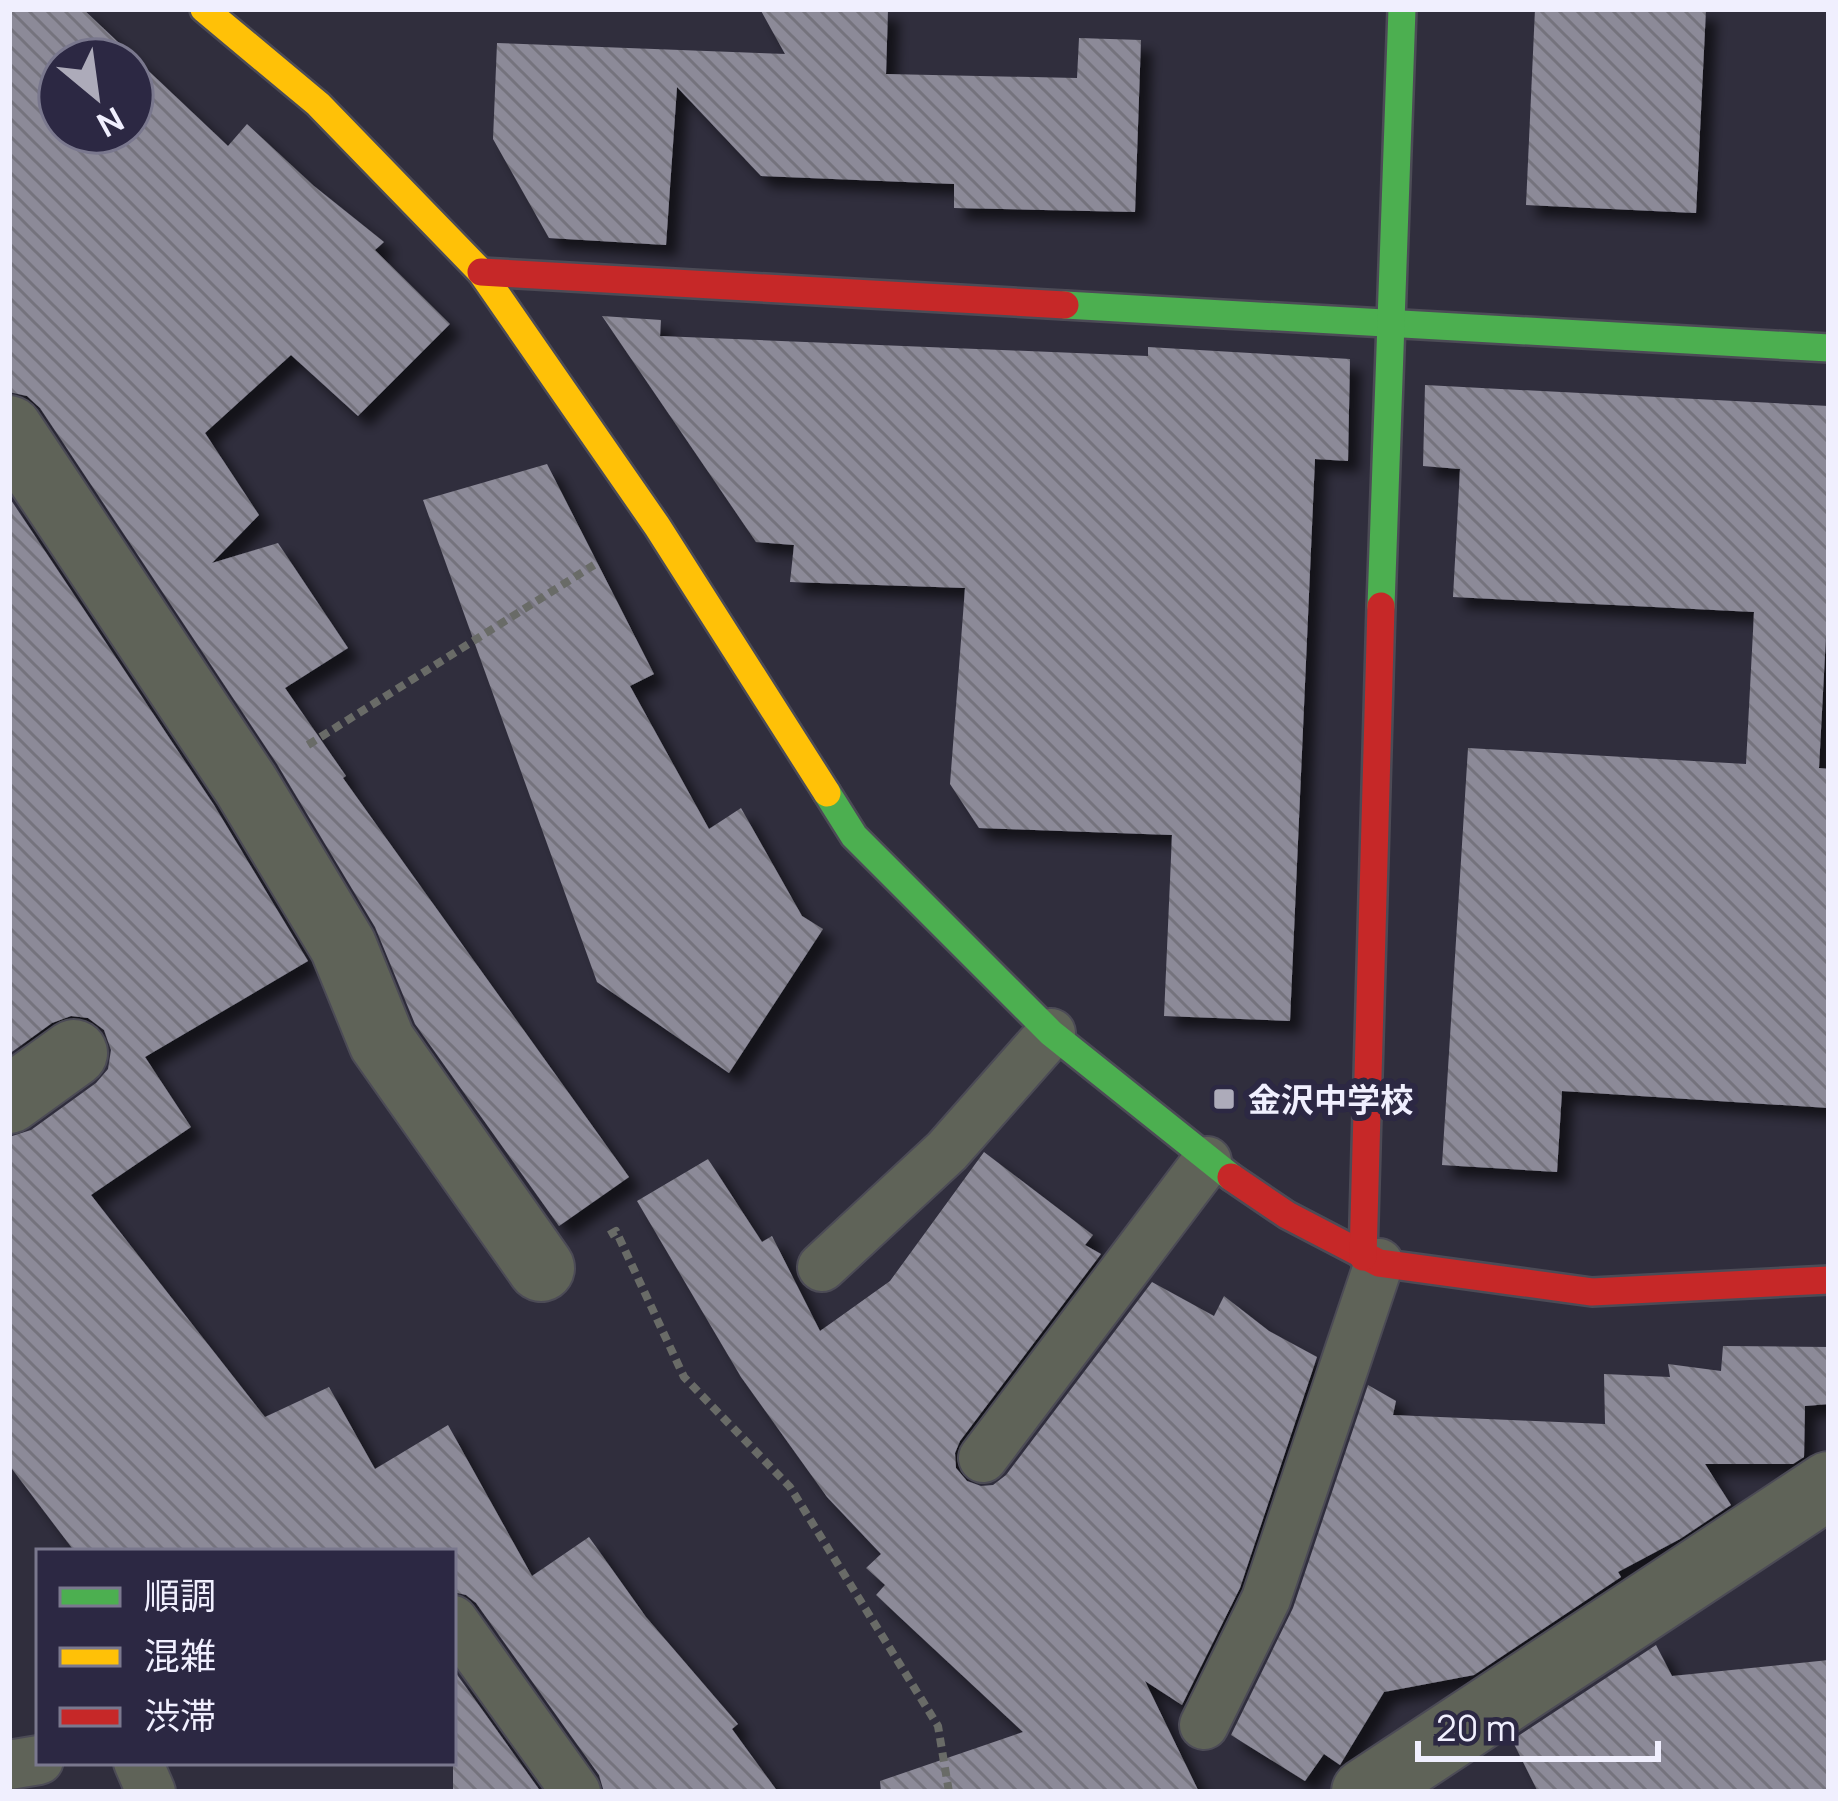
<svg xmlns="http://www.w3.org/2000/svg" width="1838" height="1801" viewBox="0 0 1838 1801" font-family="Manrope,'Noto Sans JP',sans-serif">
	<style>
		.building { fill: url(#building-back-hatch); fill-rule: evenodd; filter: url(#shadow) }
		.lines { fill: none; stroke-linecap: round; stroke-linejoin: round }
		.lane-casing { stroke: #4c4b56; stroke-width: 52 }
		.street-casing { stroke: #4c4b56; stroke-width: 70 }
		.fast-casing { stroke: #4c4b56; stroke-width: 32 }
		.slow-casing { stroke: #4c4b56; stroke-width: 32 }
		.jam-casing { stroke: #4c4b56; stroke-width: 32 }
		.path { stroke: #696b67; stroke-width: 8; stroke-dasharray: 9 6; stroke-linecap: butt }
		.lane { stroke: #5f6358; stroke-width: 48 }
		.street { stroke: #5f6358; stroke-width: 66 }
		.fast { stroke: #4caf50; stroke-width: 27 }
		.slow { stroke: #ffc107; stroke-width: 27 }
		.jam { stroke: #c62828; stroke-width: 27 }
		.poi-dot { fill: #adabba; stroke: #2c2843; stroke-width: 4.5 }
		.labels { text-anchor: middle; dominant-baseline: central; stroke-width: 12; stroke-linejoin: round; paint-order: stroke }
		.poi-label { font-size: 33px; font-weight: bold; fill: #f0effe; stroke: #2c2843; text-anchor: start }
	</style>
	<defs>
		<pattern id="building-back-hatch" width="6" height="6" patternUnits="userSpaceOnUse" patternTransform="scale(3)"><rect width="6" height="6" fill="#8c8a98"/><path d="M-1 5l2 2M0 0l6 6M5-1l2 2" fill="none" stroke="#74737d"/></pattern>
		<filter id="shadow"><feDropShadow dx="11" dy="11" stdDeviation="6" flood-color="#0009"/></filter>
	</defs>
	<rect width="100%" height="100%" fill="#302e3d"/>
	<g class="building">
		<path d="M9,9H83L228,146L247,124L314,186L384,242L375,250L450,324L358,416L291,355L205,433L259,515L212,563L278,543L348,648L285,688L346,776L343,778L629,1177L559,1226L415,1024L375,927L277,764L40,408L27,396L9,392ZM60,60H132V132H60Z"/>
		<path d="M760,9H888L886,74L1077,78L1079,38L1141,40L1135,212L954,208V184L761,176L677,87L666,245L549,238L493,139L497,43L785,54Z"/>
		<path d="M1535,9H1706L1696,213L1526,205Z"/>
		<path d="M602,316L661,320L660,336L1148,356V347L1350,359L1348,461L1315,459L1290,1021L1164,1016L1172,835L979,828L950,784L965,588L790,582L794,545L756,542Z"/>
		<path d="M1425,385L1829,406V579L1819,768L1829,769V1108L1562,1091L1557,1172L1442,1165L1468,748L1746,764L1754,612L1453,597L1460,469L1423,466Z"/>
		<path d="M547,464L654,674L630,686L709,829L741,808L802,916L823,929L729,1073L597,982L423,500Z"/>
		<path d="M9,497L214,805L308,961L145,1057L191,1127L91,1195L265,1417L329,1387L375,1469L448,1425L532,1576L589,1537L646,1617L738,1724L732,1729L778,1792H604L599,1775L476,1603L466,1595L453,1592V1552H75L9,1465V1137L31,1130L96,1083L108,1069L111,1050L104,1030L88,1018L71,1016L52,1023L9,1054Z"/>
		<path d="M984,1152L1093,1235L1085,1245L1101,1254L960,1441L955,1453L956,1468L967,1481L981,1486L993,1485L1006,1475L1152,1282L1214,1316L1224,1296L1269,1331L1317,1357L1240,1588L1182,1705L1145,1681L1199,1792H881L880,1781L1023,1732L876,1595L885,1585L866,1568L881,1554L827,1497L741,1377L637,1201L708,1159L762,1242L772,1236L820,1331L890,1281Z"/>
		<path d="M1723,1346L1829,1347V1404L1805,1406L1804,1457L1793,1464H1705L1731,1505L1680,1539L1618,1572L1621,1577L1474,1675L1384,1692L1340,1765L1324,1754L1305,1781L1231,1735L1293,1608L1368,1385L1396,1401L1393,1415L1605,1424L1604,1374L1670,1377L1668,1364L1721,1371Z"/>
		<path d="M1656,1645L1672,1676L1829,1660V1792H1538L1512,1740Z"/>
		<path d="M453,1669L541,1792H453Z"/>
	</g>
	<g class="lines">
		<defs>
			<g id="lane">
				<path d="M822,1267L947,1151L1051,1033"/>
				<path d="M983,1458L1207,1161"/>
				<path d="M453,1620L576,1792"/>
				<path d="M1204,1725L1266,1599L1379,1263"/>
				<path d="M138,1762L151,1792"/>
				<path d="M9,1765L39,1760"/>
			</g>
			<g id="street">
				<path d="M9,429L246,785L343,946L382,1042L541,1268"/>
				<path d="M9,1100L74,1053"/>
				<path d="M1365,1792L1829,1485"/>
			</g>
			<g id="fast">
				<path d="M1065,305L1829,348"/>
				<path d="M1381,606L1402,9"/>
				<path d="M827,793L854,836L1051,1033L1231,1177"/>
			</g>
			<path id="slow" d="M204,9L318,104L481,272L657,526L827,793"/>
			<g id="jam">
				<path d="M481,272L1065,305"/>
				<path d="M1231,1177L1287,1215L1379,1263L1592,1292L1829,1280"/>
				<path d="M1363,1257L1381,606"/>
			</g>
		</defs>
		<use href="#lane" class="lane-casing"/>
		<use href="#street" class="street-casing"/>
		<use href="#fast" class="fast-casing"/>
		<use href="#slow" class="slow-casing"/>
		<use href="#jam" class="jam-casing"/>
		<g class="path">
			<path d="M308,745L594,565"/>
			<path d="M609,1235L616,1231L684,1377L790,1487L938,1726L949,1792"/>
		</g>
		<use href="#lane" class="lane"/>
		<use href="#street" class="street"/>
		<use href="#fast" class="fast"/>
		<use href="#slow" class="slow"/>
		<use href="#jam" class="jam"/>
	</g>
	<rect class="poi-dot" x="1212" y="1087" width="24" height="24" rx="6"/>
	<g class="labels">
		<g class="poi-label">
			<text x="1248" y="1099">金沢中学校</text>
		</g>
	</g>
	<rect width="1838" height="1801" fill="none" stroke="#f0effe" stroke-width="24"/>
	<rect x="36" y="1549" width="420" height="216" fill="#2c2843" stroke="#7a788e" stroke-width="3"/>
	<rect x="60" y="1588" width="60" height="18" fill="#4caf50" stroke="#7a788e" stroke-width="3"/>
	<text x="144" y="1609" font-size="36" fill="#f0effe">順調</text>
	<rect x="60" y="1648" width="60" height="18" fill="#ffc107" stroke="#7a788e" stroke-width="3"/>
	<text x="144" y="1669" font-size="36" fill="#f0effe">混雑</text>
	<rect x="60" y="1708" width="60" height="18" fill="#c62828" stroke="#7a788e" stroke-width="3"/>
	<text x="144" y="1729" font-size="36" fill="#f0effe">渋滞</text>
	<g transform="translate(96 96) rotate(151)"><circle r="57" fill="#2c2843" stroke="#7a788e" stroke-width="3"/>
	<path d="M0-9L21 45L0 30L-21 45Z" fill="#adabba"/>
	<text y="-18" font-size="33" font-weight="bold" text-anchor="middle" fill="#f0effe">N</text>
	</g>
	<path d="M1418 1741v18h240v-18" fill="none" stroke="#f0effe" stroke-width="6"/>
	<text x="1436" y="1741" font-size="36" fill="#f0effe" stroke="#2c2843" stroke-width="9" paint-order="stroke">20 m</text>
</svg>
